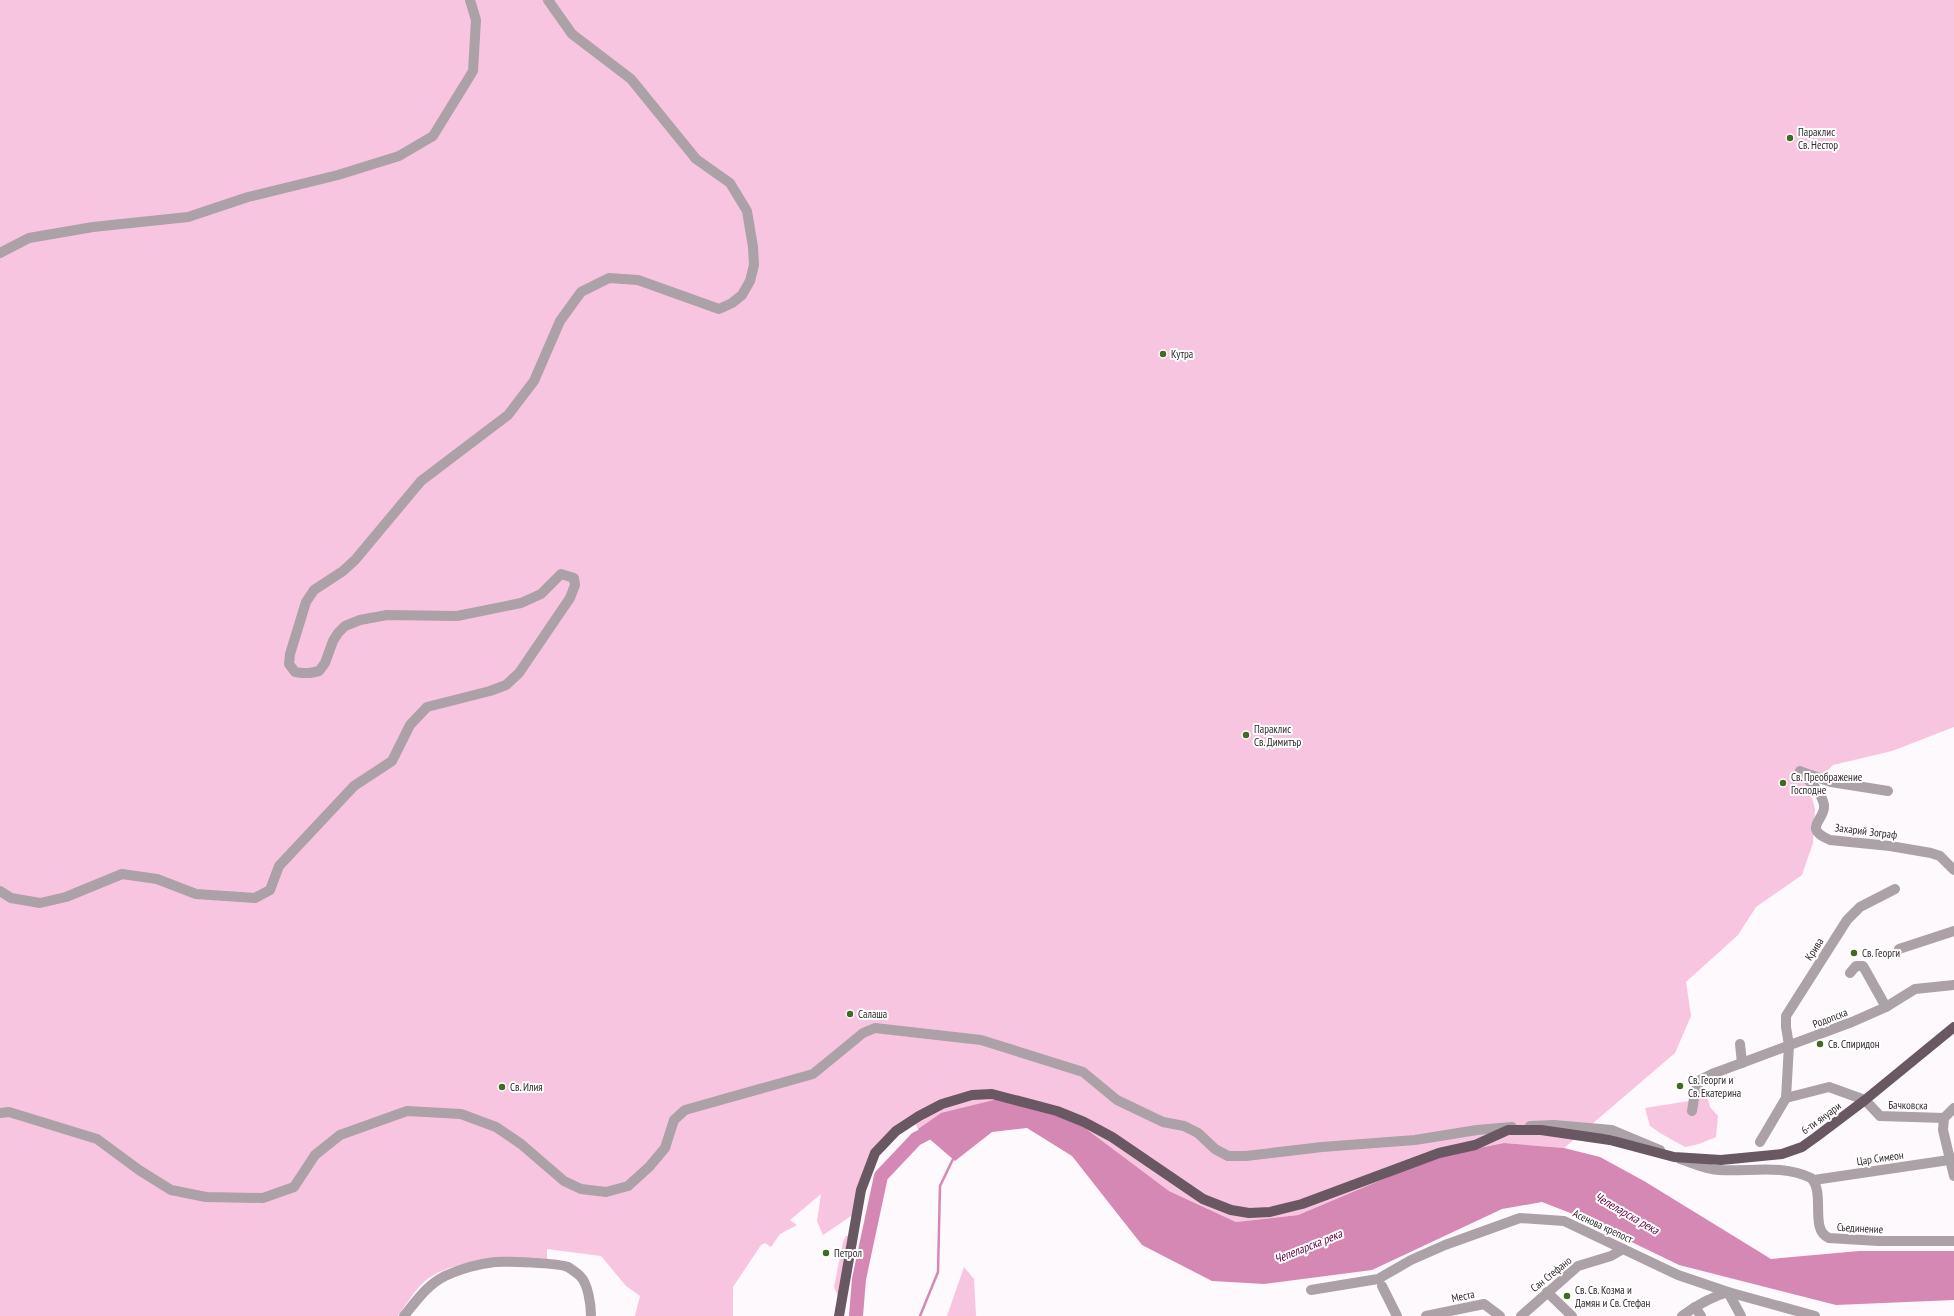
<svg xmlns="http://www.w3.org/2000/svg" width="1954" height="1316" viewBox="0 0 1954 1316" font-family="'PT Sans Narrow',sans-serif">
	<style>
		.green { fill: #f8c5e0 }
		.water { fill: #d588b3 }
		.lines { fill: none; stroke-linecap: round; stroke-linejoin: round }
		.stream { stroke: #d588b3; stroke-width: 2.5 }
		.river { stroke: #d588b3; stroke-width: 14 }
		.minor { stroke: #aba1a6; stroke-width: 10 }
		.major { stroke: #695861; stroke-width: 10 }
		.poi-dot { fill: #406a26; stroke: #fff; stroke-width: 1.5 }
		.labels { text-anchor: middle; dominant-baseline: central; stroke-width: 4; stroke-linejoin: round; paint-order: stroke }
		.poi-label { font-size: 11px; fill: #32292d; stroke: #fff; text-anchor: start }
		.street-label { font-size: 11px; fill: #32292d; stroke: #fff }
		.water-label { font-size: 12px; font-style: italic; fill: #5f0042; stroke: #fff }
	</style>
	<rect width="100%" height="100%" fill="#fef9fc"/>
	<g class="green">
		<path d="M0,0H1954V727L1892,751L1833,765L1810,790L1815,809L1813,843L1802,875L1756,907L1738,935L1686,982L1691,1016L1675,1053L1564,1148L1504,1143L1438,1156L1298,1215L1236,1222L1169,1191L1085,1128L941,1113L918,1129L911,1116L885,1138L854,1214L823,1235L817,1221L821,1194L790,1220L797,1225L780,1234L771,1247L765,1243L761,1245L733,1287V1316H635L640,1296L626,1286L601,1256L547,1249V1262C508,1262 463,1255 429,1278C418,1285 406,1305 398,1316H0Z"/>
		<path d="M1699,1087H1705L1710,1107L1718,1116L1716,1137L1699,1144L1685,1147L1660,1133L1650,1126L1645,1108L1689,1101Z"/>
		<path d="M853,1235L838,1296L834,1287L843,1242L846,1236Z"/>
		<path d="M964,1267L974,1279L976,1316H947Z"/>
	</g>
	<path class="water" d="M998,1099L1034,1106L1085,1128L1169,1191L1236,1222L1298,1215L1438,1156L1504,1143L1564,1148L1600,1157L1644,1181L1771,1259L1859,1251H1954V1300L1836,1305L1679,1265L1578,1216L1542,1202L1502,1209L1372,1270L1264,1284L1212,1281L1142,1245L1072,1156L1027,1128L992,1132L955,1161L918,1129L941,1113Z"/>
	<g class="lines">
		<path class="stream" d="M920,1316L938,1272L940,1186L954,1157"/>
		<path class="river" d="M856,1316L859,1279L881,1176L916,1139L941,1126"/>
		<g class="minor">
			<path d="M0,253L29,238L93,227L188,217L248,197L338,175L399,156L433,136L473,71L476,20L470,0"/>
			<path d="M1800,771C1808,780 1822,792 1824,805C1826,820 1801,828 1830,840L1890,846L1931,853L1940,856L1954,870"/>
			<path d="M1802,772L1831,782L1888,791"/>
			<path d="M0,891L11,898L40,903L66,897L122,874L157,879L196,894L255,898L270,890L279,866L354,786L392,761L410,725L427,707L490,691L506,685L519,673L570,598L575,585L574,578L561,574L541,594L521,603L457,616L387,615L360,620L345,626L338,633L333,641L325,663L319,671L310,673H302L295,672L289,664L290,654L306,602L314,590L343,571L355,560L421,481L508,415L534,381L560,321L581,292L609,278L638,280L719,309L732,303L742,295L750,281L754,265L753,247L747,211L730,183L696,159L631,79L572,34L548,0"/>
			<path d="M1899,949L1954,931"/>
			<path d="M1850,973L1856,966H1863L1886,1007"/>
			<path d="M1740,1044L1742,1063"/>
			<path d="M1786,1098L1829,1087L1865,1100L1880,1116L1944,1118"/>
			<path d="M1954,1108L1944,1118L1943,1130L1954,1176"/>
			<path d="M1692,1111L1695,1092L1700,1080L1712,1074L1852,1022L1886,1007L1915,989L1954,985"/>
			<path d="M0,1113L9,1112L97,1139L139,1170L171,1190L206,1197L263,1198L294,1187L315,1155L340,1135L407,1111L461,1114L496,1127L521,1144L564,1181L581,1189L606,1192L628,1186L649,1167L665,1148L674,1120L685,1110L813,1074L863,1033L875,1028L981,1040L1083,1072L1117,1100L1163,1122L1184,1126L1198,1133L1215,1149L1228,1156H1246L1322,1147L1415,1140L1477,1130L1512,1127"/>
			<path d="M1530,1126L1554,1125L1612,1130L1660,1150"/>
			<path d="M1760,1142L1786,1098L1789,1045L1786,1027V1016L1847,920L1860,907L1895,889"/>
			<path d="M1680,1159C1693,1163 1706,1170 1719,1170C1750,1172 1782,1164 1811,1178C1826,1193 1809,1230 1829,1238L1878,1241H1954"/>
			<path d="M1814,1180L1949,1160"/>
			<path d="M1382,1286L1397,1316"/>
			<path d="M1311,1290L1378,1279L1411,1260L1445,1245L1520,1218L1564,1221L1678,1275L1728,1292L1815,1316"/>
			<path d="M1547,1292L1572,1316"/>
			<path d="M1695,1307L1701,1316"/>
			<path d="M404,1316C417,1300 427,1285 445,1276C460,1269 478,1264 495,1262C506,1261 558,1263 568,1267C571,1269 577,1273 580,1276C588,1283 591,1305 591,1316"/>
			<path d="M1426,1316L1484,1304L1500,1316"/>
			<path d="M1521,1316L1578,1266L1611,1256L1623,1249"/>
			<path d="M1682,1316C1697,1305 1711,1297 1728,1292L1741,1316"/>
		</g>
		<path class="major" d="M839,1316L861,1190L875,1153L896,1131L919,1116L942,1104L972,1095L992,1094L1057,1111L1084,1122L1112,1137L1203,1199L1231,1210L1249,1213L1270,1212L1302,1204L1439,1153L1475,1145L1508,1130H1541L1610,1140L1674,1157L1721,1160L1782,1154L1802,1147L1816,1137L1865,1100L1954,1027"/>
	</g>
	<g class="poi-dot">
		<circle cx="1790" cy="138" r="4"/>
		<circle cx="1163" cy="354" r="4"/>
		<circle cx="1246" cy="735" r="4"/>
		<circle cx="1783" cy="783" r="4"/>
		<circle cx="1854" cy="953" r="4"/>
		<circle cx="850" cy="1014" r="4"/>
		<circle cx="1820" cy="1044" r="4"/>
		<circle cx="1680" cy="1086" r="4"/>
		<circle cx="502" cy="1087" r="4"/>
		<circle cx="826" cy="1253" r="4"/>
		<circle cx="1567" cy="1296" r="4"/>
	</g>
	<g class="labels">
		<g class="poi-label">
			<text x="1798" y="132">Параклис<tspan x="1798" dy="13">Св. Нестор</tspan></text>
			<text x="1171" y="354">Кутра</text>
			<text x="1254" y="729">Параклис<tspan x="1254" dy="13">Св. Димитър</tspan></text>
			<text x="1791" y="777">Св. Преображение<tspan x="1791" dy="13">Господне</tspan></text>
			<text x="1862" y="953">Св. Георги</text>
			<text x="858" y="1014">Салаша</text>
			<text x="1828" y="1044">Св. Спиридон</text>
			<text x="1688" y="1080">Св. Георги и<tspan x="1688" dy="13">Св. Екатерина</tspan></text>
			<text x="510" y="1087">Св. Илия</text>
			<text x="834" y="1253">Петрол</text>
			<text x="1575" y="1290">Св. Св. Козма и<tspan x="1575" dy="13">Дамян и Св. Стефан</tspan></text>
		</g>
		<g class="street-label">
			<text transform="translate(1866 831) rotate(7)">Захарий Зограф</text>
			<text transform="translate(1814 949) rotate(-57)">Крива</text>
			<text transform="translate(1830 1018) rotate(-21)">Родопска</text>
			<text transform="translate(1908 1105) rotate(1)">Бачковска</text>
			<text transform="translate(1821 1118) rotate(-36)">6-ти януари</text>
			<text transform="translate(1880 1158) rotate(-8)">Цар Симеон</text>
			<text transform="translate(1603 1226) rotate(25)">Асенова крепост</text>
			<text transform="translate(1860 1228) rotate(3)">Съединение</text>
			<text transform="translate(1551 1274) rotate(-39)">Сан Стефано</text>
			<text transform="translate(1463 1296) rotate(-12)">Места</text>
		</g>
		<g class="water-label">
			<text transform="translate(1627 1213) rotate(30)">Чепеларска река</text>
			<text transform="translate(1308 1246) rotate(-22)">Чепеларска река</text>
		</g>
	</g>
</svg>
